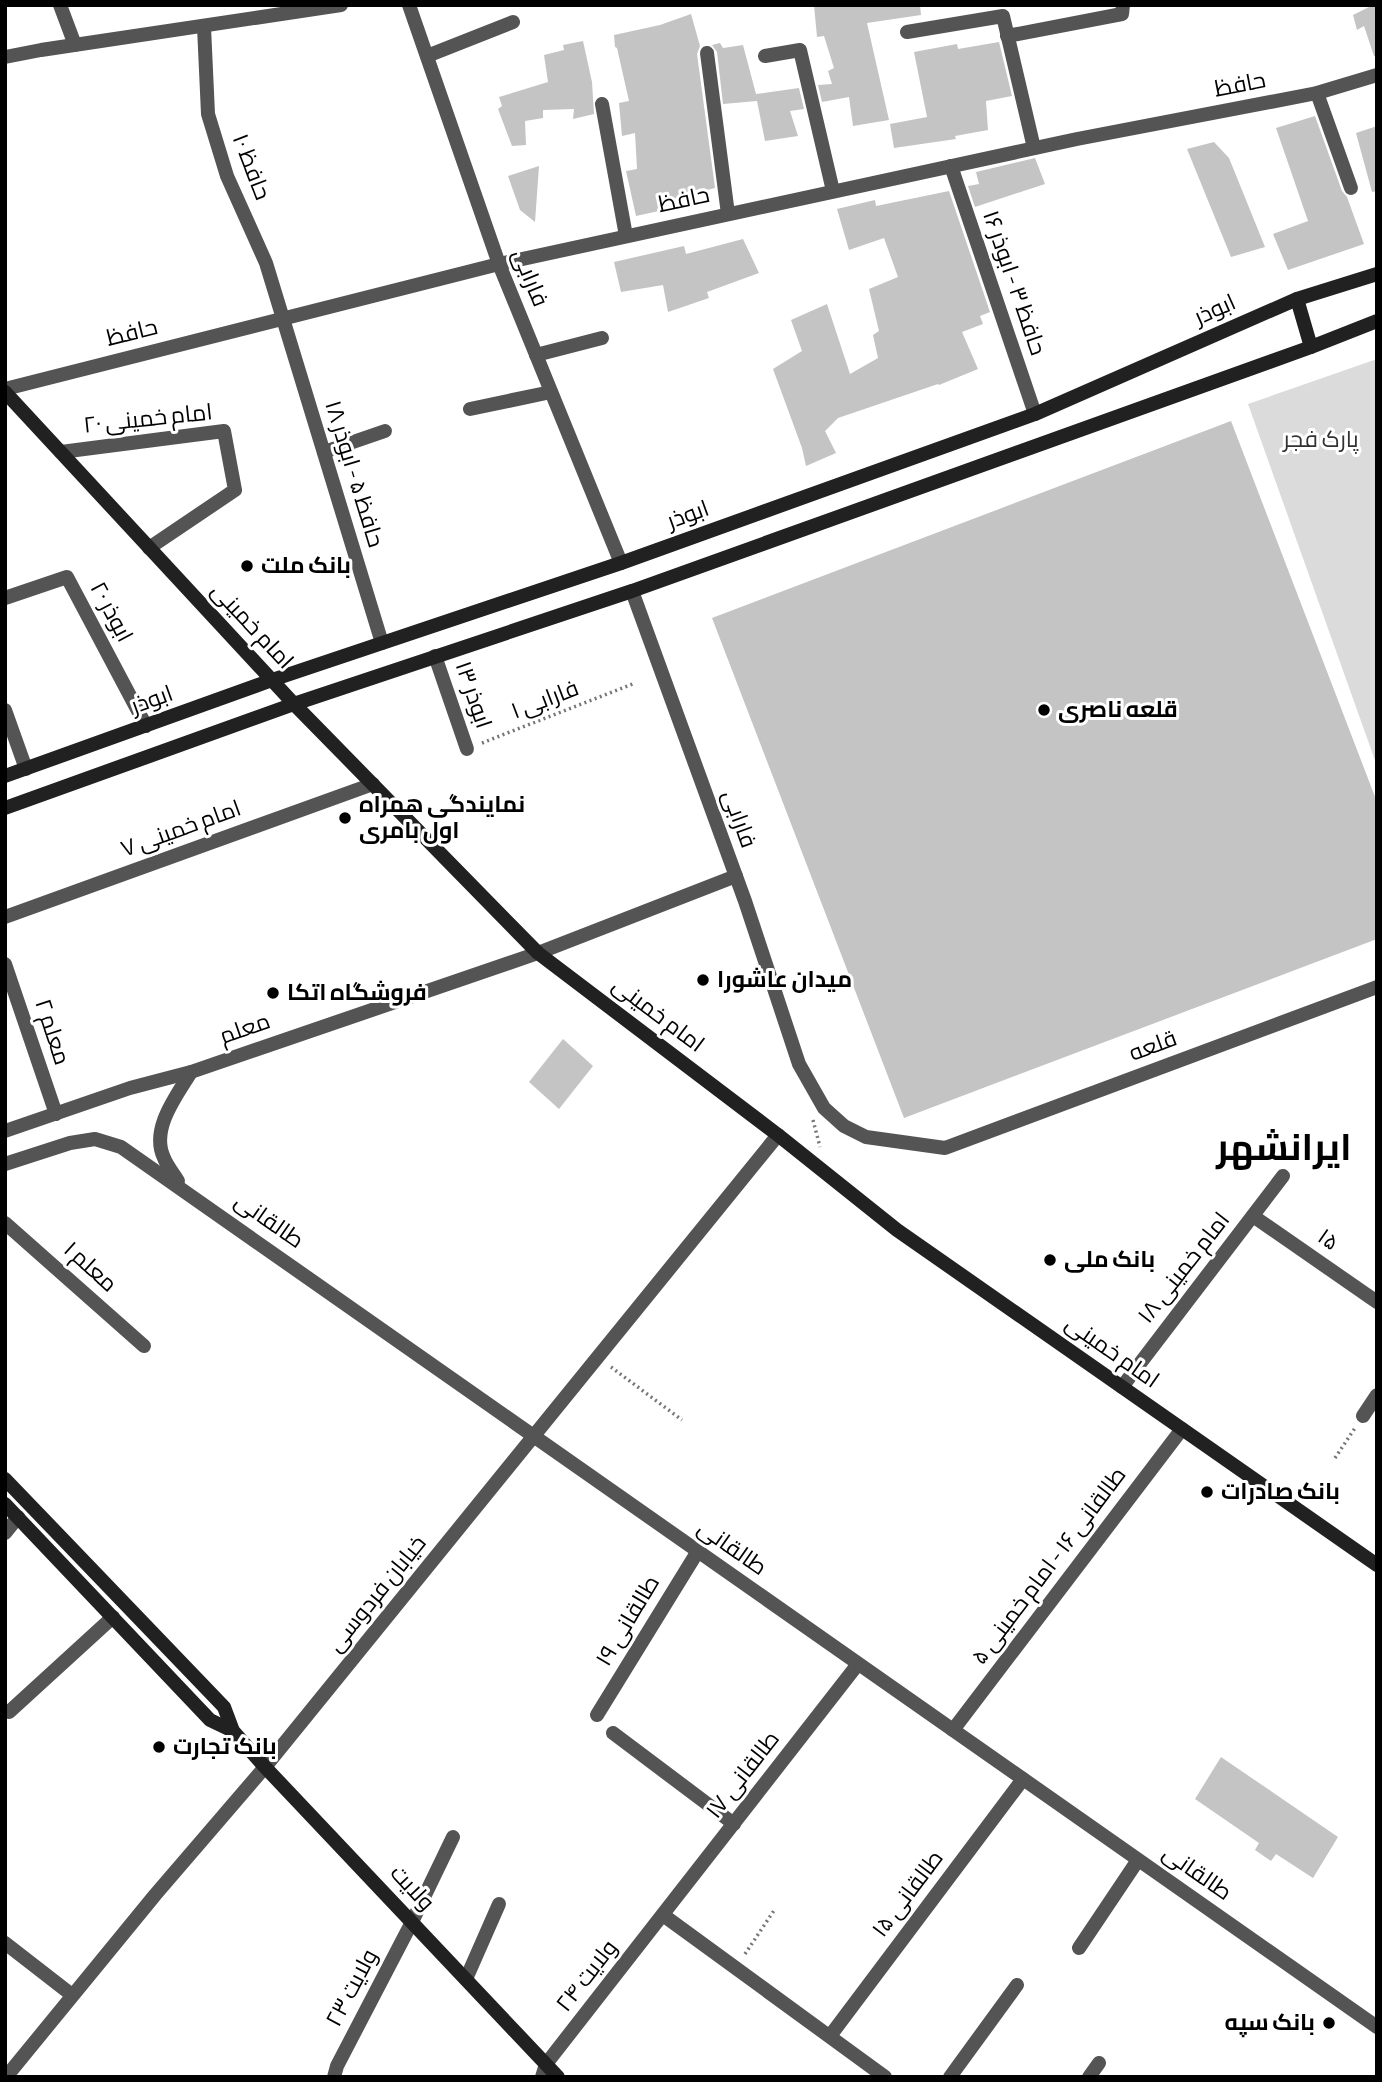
<svg xmlns="http://www.w3.org/2000/svg" width="1382" height="2082" viewBox="0 0 1382 2082" font-family="'Sofia Sans Condensed',Cairo,sans-serif">
	<style>
		.green { fill: #dbdbdb }
		.building { fill: #c4c4c4 }
		.lines { fill: none; stroke-linecap: round; stroke-linejoin: round }
		.path { stroke: #767676; stroke-width: 3.5; stroke-dasharray: 2 3.5; stroke-linecap: butt }
		.minor { stroke: #545454; stroke-width: 14 }
		.tertiary { stroke: #545454; stroke-width: 14 }
		.secondary { stroke: #212121; stroke-width: 14 }
		.poi-dot { fill: #000; stroke: #fff; stroke-width: 2.5 }
		.labels { text-anchor: middle; dominant-baseline: central; stroke-width: 6; stroke-linejoin: round; paint-order: stroke }
		.street-label { font-size: 23px; fill: #000; stroke: #fff }
		.park-label { font-size: 23px; fill: #323232; stroke: #fff }
		.poi-label { font-size: 23px; font-weight: bold; fill: #000; stroke: #fff; text-anchor: start }
		.town-label { font-size: 37px; font-weight: bold; fill: #000; stroke: #fff }
	</style>
	<rect width="100%" height="100%" fill="#fff"/>
	<path class="green" d="M1377,359V766L1248,404Z"/>
	<g class="building">
		<path d="M814,5H920L921,15L867,23L889,120L853,126L849,97L822,102L818,85L832,84L828,71L834,68L824,36L817,37Z"/>
		<path d="M1373,5H1377V56H1374L1364,26L1357,30L1353,15Z"/>
		<path d="M691,14L700,46L697,54L715,188L666,201L668,209L636,216L626,171L637,169L635,133L622,136L619,103L629,101L617,48L615,47L614,35L660,25Z"/>
		<path d="M583,41L592,82L594,114L573,119L574,109L543,110V118L525,121L526,145L512,146L498,109L502,106L499,97L548,82L544,55L564,50L563,45Z"/>
		<path d="M999,42L1012,96L986,101L988,130L955,136L956,139L894,148L890,124L927,117L914,52L957,44L958,49Z"/>
		<path d="M720,43L723,48L743,45L756,94L799,88L804,109L790,111L798,136L765,141L757,101L723,104L717,52L712,45Z"/>
		<path d="M1315,116L1342,191L1347,197L1364,244L1288,270L1273,234L1308,221L1276,128Z"/>
		<path d="M1377,126V191L1372,192L1356,133Z"/>
		<path d="M1214,142L1229,158L1265,247L1231,257L1187,149Z"/>
		<path d="M1035,158L1045,184L975,207L968,186L979,184L976,172Z"/>
		<path d="M539,166L535,222L520,210L508,176Z"/>
		<path d="M949,191L990,312L980,316L983,324L962,332L978,369L939,385L938,384L838,418L825,431L836,453L806,466L802,448L773,369L802,351L791,320L827,304L850,374L878,358L873,335L879,331L869,289L898,277L884,238L849,250L837,209L875,200L876,206Z"/>
		<path d="M743,239L759,273L707,292L709,298L668,312L663,285L621,292L614,262L684,246L686,254Z"/>
		<path d="M1231,421L1377,802V939L904,1118L712,618Z"/>
		<path d="M563,1039L593,1066L559,1109L529,1082Z"/>
		<path d="M1221,1757L1338,1837L1313,1878L1276,1854L1271,1861L1255,1850L1259,1843L1195,1799Z"/>
	</g>
	<g class="lines">
		<g class="path">
			<path d="M482,743L635,683"/>
			<path d="M813,1120L820,1147"/>
			<path d="M611,1367L682,1420"/>
			<path d="M1335,1458L1355,1428"/>
			<path d="M745,1954L775,1909"/>
		</g>
		<g class="minor">
			<path d="M60,5L75,45"/>
			<path d="M204,27L208,114L227,176L266,263L382,643"/>
			<path d="M907,32L1003,16L1034,148"/>
			<path d="M1007,36L1122,14L1123,5"/>
			<path d="M707,53L728,214"/>
			<path d="M427,56L513,22"/>
			<path d="M765,56L800,50L833,191"/>
			<path d="M5,57L41,50L341,5"/>
			<path d="M1317,93L1351,188"/>
			<path d="M602,104L626,236"/>
			<path d="M951,166L1035,414"/>
			<path d="M536,355L602,338"/>
			<path d="M5,389L499,264L1077,139L1317,93L1377,75"/>
			<path d="M470,409L551,392"/>
			<path d="M61,452L224,431L235,490L149,548"/>
			<path d="M324,452L385,431"/>
			<path d="M632,591L745,901L799,1064L824,1108L844,1126L866,1137L945,1148L1377,987"/>
			<path d="M5,598L67,577L146,726"/>
			<path d="M435,656L467,749"/>
			<path d="M5,710L26,769"/>
			<path d="M5,917L373,784"/>
			<path d="M538,953L736,876"/>
			<path d="M5,964L56,1114"/>
			<path d="M1253,1216L1377,1302"/>
			<path d="M5,1223L144,1346"/>
			<path d="M1122,1387L1283,1176"/>
			<path d="M1363,1416L1377,1395"/>
			<path d="M5,1533L18,1517"/>
			<path d="M9,1712L113,1617"/>
			<path d="M597,1715L698,1551"/>
			<path d="M953,1730L1182,1429"/>
			<path d="M613,1733L734,1824"/>
			<path d="M663,1915L885,2077"/>
			<path d="M5,1943L72,1995"/>
			<path d="M1079,1948L1138,1860"/>
			<path d="M466,1979L499,1904"/>
			<path d="M830,2036L1023,1779"/>
			<path d="M334,2077L337,2066L412,1922L453,1837"/>
			<path d="M542,2077L546,2064L858,1664"/>
			<path d="M950,2077L1017,1985"/>
			<path d="M1089,2077L1099,2063"/>
		</g>
		<g class="tertiary">
			<path d="M409,5L499,264L621,563"/>
			<path d="M5,1131L130,1088L191,1072L538,953"/>
			<path d="M5,1164L70,1143L95,1139L121,1147L1377,2027"/>
			<path d="M178,1181C174,1174 167,1166 164,1158C150,1129 177,1095 191,1072"/>
			<path d="M6,2077L155,1895L265,1767L778,1135"/>
		</g>
		<g class="secondary">
			<path d="M1297,299L1311,347"/>
			<path d="M5,392L294,704L538,953L778,1135L897,1230L1377,1565"/>
			<path d="M5,776L272,680L621,563L1035,414L1297,299L1377,274"/>
			<path d="M5,808L294,704L632,591L1311,347L1377,321"/>
			<path d="M5,1479L224,1707L233,1731L265,1767L558,2077"/>
			<path d="M5,1504L210,1720L233,1731"/>
		</g>
	</g>
	<g class="poi-dot">
		<circle cx="247" cy="566" r="7"/>
		<circle cx="1044" cy="710" r="7"/>
		<circle cx="345" cy="818" r="7"/>
		<circle cx="703" cy="980" r="7"/>
		<circle cx="273" cy="993" r="7"/>
		<circle cx="1050" cy="1260" r="7"/>
		<circle cx="1207" cy="1492" r="7"/>
		<circle cx="159" cy="1747" r="7"/>
		<circle cx="1329" cy="2023" r="7"/>
	</g>
	<g class="labels">
		<g class="street-label">
			<text transform="translate(1240 85) rotate(-11)">حافظ</text>
			<text transform="translate(251 167) rotate(69)">حافظ ۱۰</text>
			<text transform="translate(684 200) rotate(-12)">حافظ</text>
			<text transform="translate(530 278) rotate(68)">فارابی</text>
			<text transform="translate(1014 283) rotate(71)">حافظ ۳ - ابوذر ۱۶</text>
			<text transform="translate(1215 310) rotate(-24)">ابوذر</text>
			<text transform="translate(132 333) rotate(-14)">حافظ</text>
			<text transform="translate(148 419) rotate(-6)">امام خمینی ۲۰</text>
			<text transform="translate(354 474) rotate(73)">حافظ ۵ - ابوذر ۱۸</text>
			<text transform="translate(688 515) rotate(-20)">ابوذر</text>
			<text transform="translate(111 612) rotate(62)">ابوذر ۲۰</text>
			<text transform="translate(252 626) rotate(47)">امام خمینی</text>
			<text transform="translate(473 695) rotate(71)">ابوذر ۱۳</text>
			<text transform="translate(152 700) rotate(-20)">ابوذر</text>
			<text transform="translate(545 700) rotate(-21)">فارابی ۱</text>
			<text transform="translate(739 819) rotate(70)">فارابی</text>
			<text transform="translate(181 829) rotate(-20)">امام خمینی ۷</text>
			<text transform="translate(658 1015) rotate(37)">امام خمینی</text>
			<text transform="translate(245 1029) rotate(-19)">معلم</text>
			<text transform="translate(52 1032) rotate(72)">معلم ۲</text>
			<text transform="translate(1153 1046) rotate(-20)">قلعه</text>
			<text transform="translate(269 1221) rotate(35)">طالقانی</text>
			<text transform="translate(1328 1240) rotate(35)">۱۵</text>
			<text transform="translate(90 1267) rotate(42)">معلم ۱</text>
			<text transform="translate(1184 1268) rotate(-52)">امام خمینی ۱۸</text>
			<text transform="translate(1112 1352) rotate(35)">امام خمینی</text>
			<text transform="translate(732 1548) rotate(35)">طالقانی</text>
			<text transform="translate(1049 1566) rotate(-53)">طالقانی ۱۶ - امام خمینی ۵</text>
			<text transform="translate(377 1594) rotate(-51)">خیابان فردوسی</text>
			<text transform="translate(628 1621) rotate(-59)">طالقانی ۱۹</text>
			<text transform="translate(743 1775) rotate(-52)">طالقانی ۱۷</text>
			<text transform="translate(1197 1873) rotate(35)">طالقانی</text>
			<text transform="translate(412 1888) rotate(47)">ولایت</text>
			<text transform="translate(908 1894) rotate(-53)">طالقانی ۱۵</text>
			<text transform="translate(587 1976) rotate(-52)">ولایت ۲۴</text>
			<text transform="translate(352 1988) rotate(-62)">ولایت ۲۳</text>
		</g>
		<g class="park-label">
			<text x="1321" y="440">پارک فجر</text>
		</g>
		<g class="poi-label">
			<text x="261" y="566">بانک ملت</text>
			<text x="1058" y="710">قلعه ناصری</text>
			<text x="359" y="805">نمایندگی همراه<tspan x="359" dy="26">اول بامری</tspan></text>
			<text x="717" y="980">میدان عاشورا</text>
			<text x="287" y="993">فروشگاه اتکا</text>
			<text x="1064" y="1260">بانک ملی</text>
			<text x="1221" y="1492">بانک صادرات</text>
			<text x="173" y="1747">بانک تجارت</text>
			<text x="1315" y="2023" text-anchor="end">بانک سپه</text>
		</g>
		<g class="town-label">
			<text x="1284" y="1149">ایرانشهر</text>
		</g>
	</g>
	<rect width="1382" height="2082" fill="none" stroke="#000000" stroke-width="14"/>
</svg>
